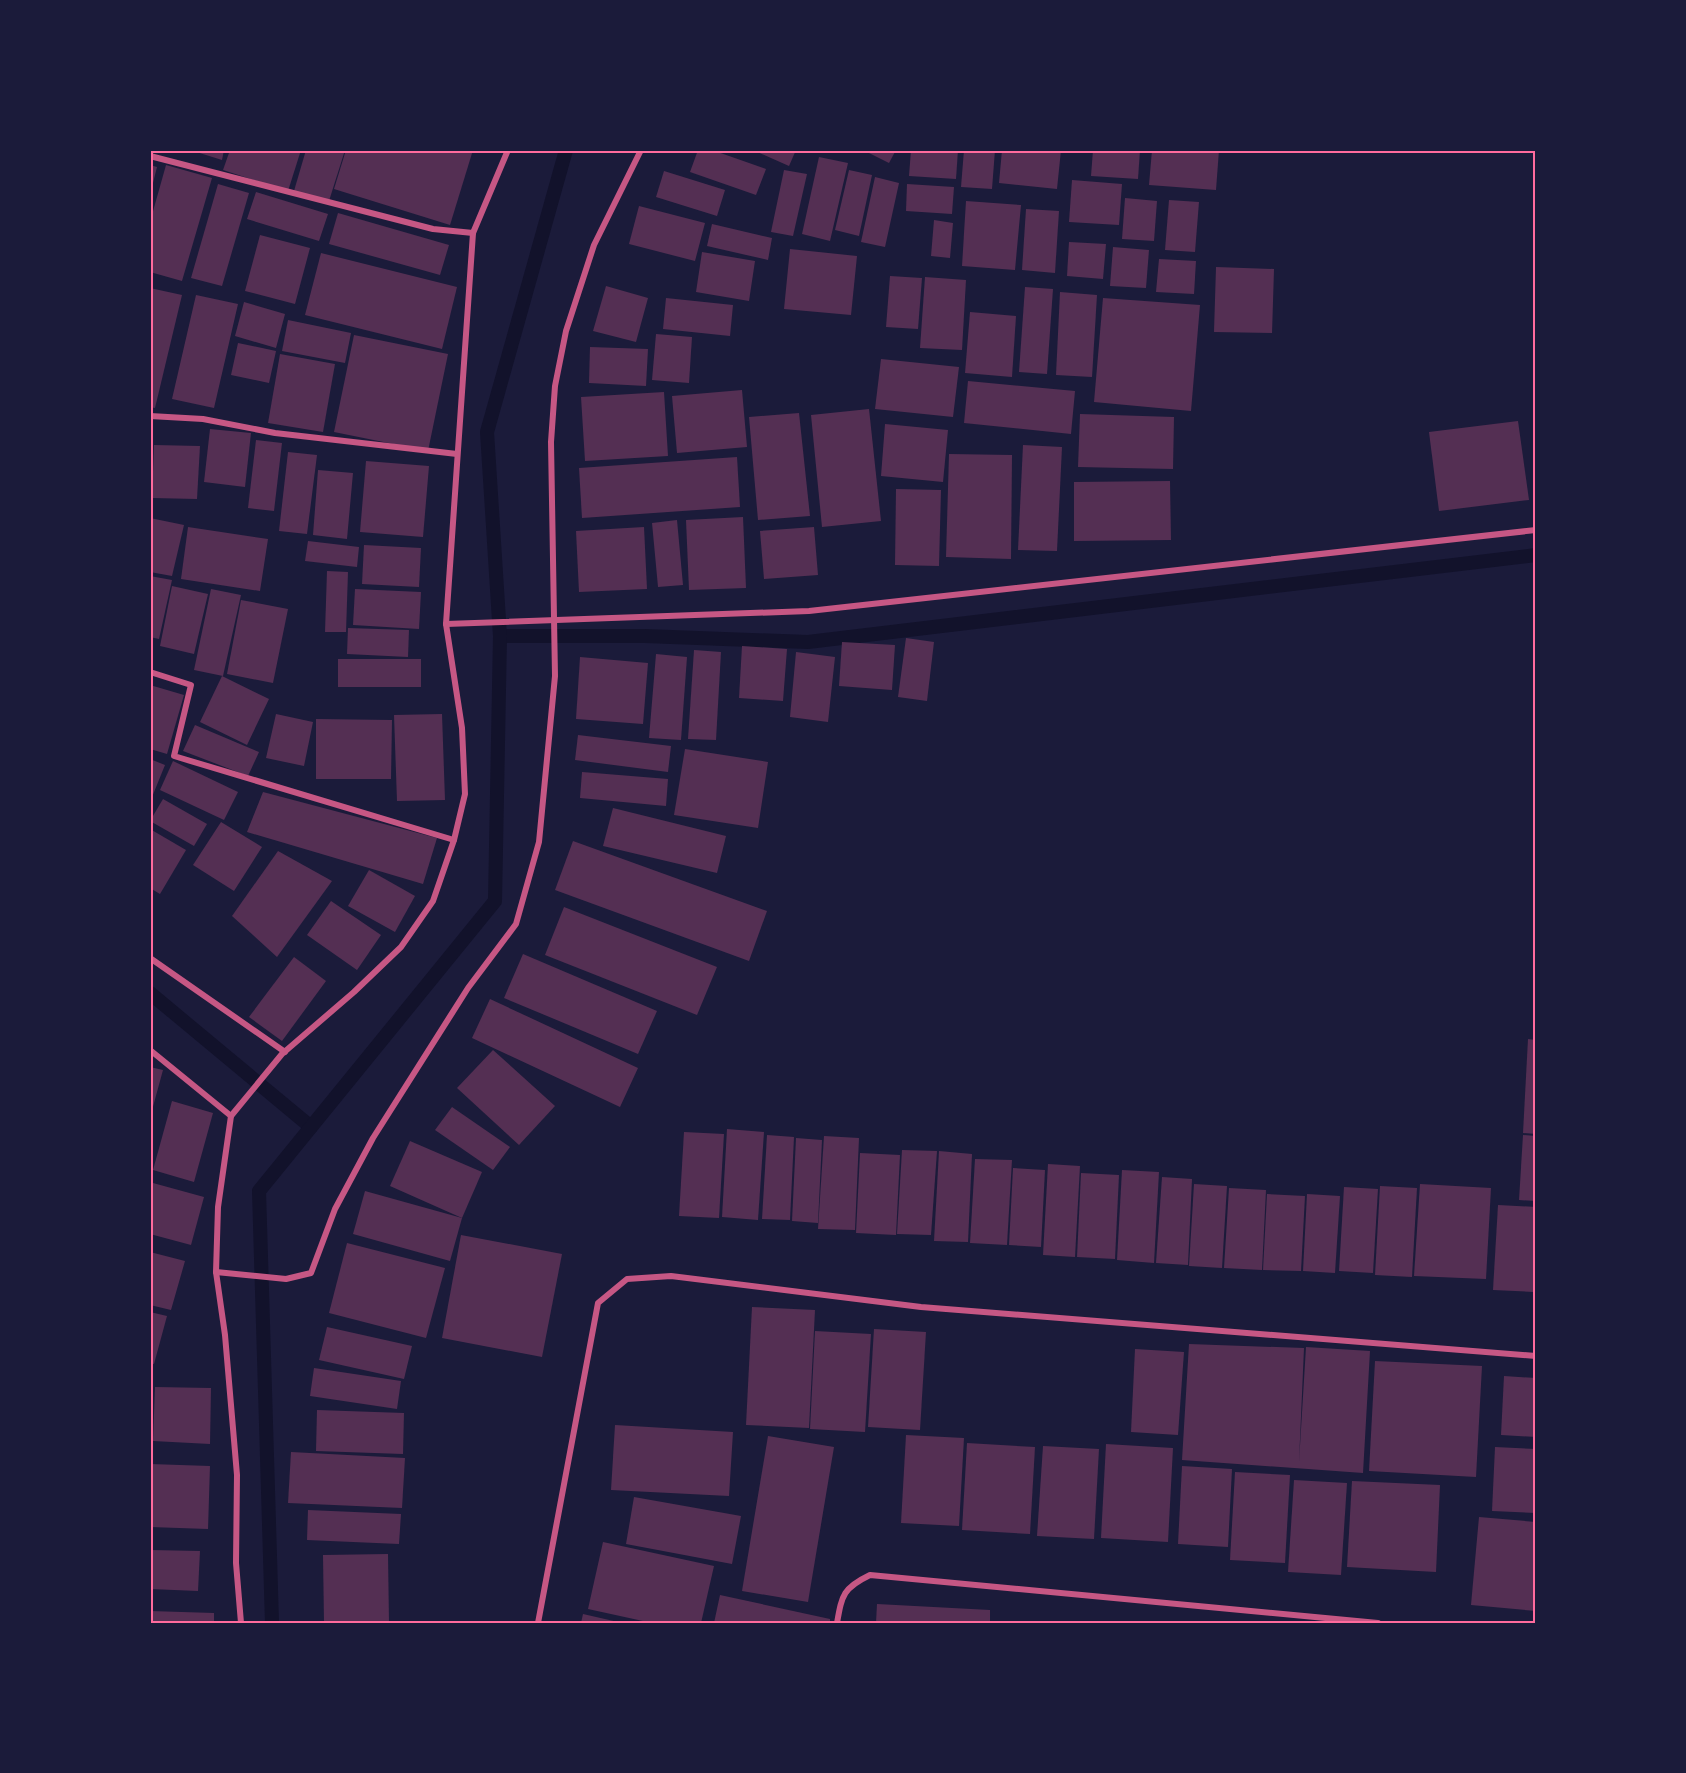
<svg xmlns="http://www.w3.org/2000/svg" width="1686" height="1773" viewBox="0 0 1686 1773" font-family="'Exo 2',sans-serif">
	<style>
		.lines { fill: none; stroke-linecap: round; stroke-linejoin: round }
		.stream { stroke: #12122b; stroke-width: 14 }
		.building { fill: #542f53 }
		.minor { stroke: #c65784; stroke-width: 6 }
		.neatline { fill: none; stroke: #ff6b9d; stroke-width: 2 }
	</style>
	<rect width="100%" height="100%" fill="#1b1b3a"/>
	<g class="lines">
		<g class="stream">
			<path d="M500,636H645L808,642L1536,555"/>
			<path d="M150,993L311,1127"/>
			<path d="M272,1623L259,1191L495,901L500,636L487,432L566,150"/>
		</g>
	</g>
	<g class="building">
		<path d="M190,150H224L222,160Z"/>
		<path d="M230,150H301L288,191L223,170Z"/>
		<path d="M306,150H345L329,201L294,191Z"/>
		<path d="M346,150H473L450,225L334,189Z"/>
		<path d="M698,150H712L766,169L756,195L690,172Z"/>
		<path d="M753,150H796L789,166Z"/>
		<path d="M863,150H896L889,163Z"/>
		<path d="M911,150H958L956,179L909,176Z"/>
		<path d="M964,150H995L992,189L961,187Z"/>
		<path d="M1002,150H1061L1057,189L999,183Z"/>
		<path d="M1093,150H1140L1138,179L1091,176Z"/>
		<path d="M1152,150H1219L1216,190L1149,185Z"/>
		<path d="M819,157L848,163L830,241L802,234Z"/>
		<path d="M150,165L157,167L151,191H150Z"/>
		<path d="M166,165L212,178L182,281L150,272V222Z"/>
		<path d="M784,170L807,174L793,236L771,232Z"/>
		<path d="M849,170L872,175L859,236L835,230Z"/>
		<path d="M664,171L725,190L717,216L656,197Z"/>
		<path d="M875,177L899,183L885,247L861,242Z"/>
		<path d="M1072,180L1122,184L1119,225L1069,222Z"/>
		<path d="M218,184L249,193L222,286L191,278Z"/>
		<path d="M907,184L954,187L952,214L906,211Z"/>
		<path d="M256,192L328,214L319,241L247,219Z"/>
		<path d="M1125,198L1157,201L1154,241L1122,239Z"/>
		<path d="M1169,200L1199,202L1195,252L1165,250Z"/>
		<path d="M966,201L1021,205L1015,270L962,266Z"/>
		<path d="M639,206L705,223L695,261L629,244Z"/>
		<path d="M1026,209L1059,211L1055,273L1022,270Z"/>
		<path d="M338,213L449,245L440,275L329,244Z"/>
		<path d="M934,220L953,223L950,258L931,256Z"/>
		<path d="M712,224L772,238L768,260L707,246Z"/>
		<path d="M260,235L310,248L295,304L245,291Z"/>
		<path d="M1069,242L1106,244L1103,279L1067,276Z"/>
		<path d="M1113,247L1149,250L1146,288L1110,286Z"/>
		<path d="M790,249L857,256L851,315L784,309Z"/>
		<path d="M702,252L755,261L749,301L696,292Z"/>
		<path d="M321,253L457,287L442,349L305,315Z"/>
		<path d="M1159,259L1196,261L1194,294L1156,292Z"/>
		<path d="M1216,267L1274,269L1272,333L1214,332Z"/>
		<path d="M890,276L922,278L918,329L886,327Z"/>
		<path d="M925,277L966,280L962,350L920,348Z"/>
		<path d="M606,286L648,298L636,342L593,331Z"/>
		<path d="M1025,287L1053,289L1047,374L1019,372Z"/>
		<path d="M150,288L182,295L155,408L150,407Z"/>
		<path d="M1060,292L1097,295L1092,377L1056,375Z"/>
		<path d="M196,295L238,304L214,408L172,399Z"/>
		<path d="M666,298L733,305L730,336L663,329Z"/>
		<path d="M1103,298L1200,305L1191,411L1094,402Z"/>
		<path d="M244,302L285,314L276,348L235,336Z"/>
		<path d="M970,312L1016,316L1012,377L965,373Z"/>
		<path d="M288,320L351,333L345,363L282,351Z"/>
		<path d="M656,334L692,337L689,383L652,380Z"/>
		<path d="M354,335L448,354L428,451L334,432Z"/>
		<path d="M238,343L276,351L269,383L231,375Z"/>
		<path d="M590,347L648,349L646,386L589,383Z"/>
		<path d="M280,354L335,364L323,432L268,423Z"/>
		<path d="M881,359L959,367L953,417L875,409Z"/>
		<path d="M968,381L1075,391L1071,434L964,423Z"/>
		<path d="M742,390L747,447L677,453L672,396Z"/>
		<path d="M664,392L668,456L585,461L581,397Z"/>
		<path d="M869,409L881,521L822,527L811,415Z"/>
		<path d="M799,413L810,516L758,520L749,417Z"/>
		<path d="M1080,414L1174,417L1173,469L1078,467Z"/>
		<path d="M1518,421L1529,500L1439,511L1429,432Z"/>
		<path d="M885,424L948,430L943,482L881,476Z"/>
		<path d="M210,429L251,433L245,487L204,482Z"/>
		<path d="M256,440L282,443L274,511L248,508Z"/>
		<path d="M154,445L200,446L197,499L152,498Z"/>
		<path d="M1023,445L1062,447L1057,551L1018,550Z"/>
		<path d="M288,452L317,455L307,534L279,531Z"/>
		<path d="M949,454L1012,455L1011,559L946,557Z"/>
		<path d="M737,457L740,507L582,518L579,468Z"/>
		<path d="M366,461L429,466L423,537L360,532Z"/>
		<path d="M318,470L353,473L347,539L313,535Z"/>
		<path d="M1170,481L1171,540L1074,541V482Z"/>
		<path d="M896,489L941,490L939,566L895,565Z"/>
		<path d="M743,517L746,588L689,590L686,520Z"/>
		<path d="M150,518L184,525L172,576L150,572Z"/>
		<path d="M677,520L683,585L658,587L652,523Z"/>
		<path d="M188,527L268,539L260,591L181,579Z"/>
		<path d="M644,527L647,589L579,592L576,531Z"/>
		<path d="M814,527L818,575L764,579L760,531Z"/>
		<path d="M308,541L359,547L357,567L305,561Z"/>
		<path d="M364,545L421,548L419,587L362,584Z"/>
		<path d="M327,571L348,572L346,632H325Z"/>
		<path d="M150,576L172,580L159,639L150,637Z"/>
		<path d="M172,586L208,594L194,654L160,646Z"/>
		<path d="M211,589L241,595L223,676L194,670Z"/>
		<path d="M355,589L421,592L419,629L353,625Z"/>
		<path d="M241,600L288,609L273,683L227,674Z"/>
		<path d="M348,628L409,630L408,657L347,654Z"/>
		<path d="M906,638L934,642L927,701L898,697Z"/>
		<path d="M842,642L895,645L892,690L839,686Z"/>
		<path d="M742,646L787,649L783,701L739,698Z"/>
		<path d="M694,650L721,652L716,740L688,739Z"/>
		<path d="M796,652L835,657L828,722L790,717Z"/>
		<path d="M656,654L687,657L681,740L649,738Z"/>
		<path d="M580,657L648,663L643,724L576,719Z"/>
		<rect x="338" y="659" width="83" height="28"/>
		<path d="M222,676L269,699L247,745L200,722Z"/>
		<path d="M150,685L184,695L167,754L150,749Z"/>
		<path d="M276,714L313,722L304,766L266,758Z"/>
		<path d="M442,714L445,800L397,801L394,715Z"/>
		<path d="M316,719L392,720L391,779H316Z"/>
		<path d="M195,725L259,752L248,776L183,751Z"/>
		<path d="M578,735L671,746L668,772L575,760Z"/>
		<path d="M685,749L768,762L758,828L674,815Z"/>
		<path d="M150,759L165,765L150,802Z"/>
		<path d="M173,761L238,792L224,820L160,790Z"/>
		<path d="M582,772L668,779L666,806L580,798Z"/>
		<path d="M263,792L437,838L423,884L247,832Z"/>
		<path d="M163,799L207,824L194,846L150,821Z"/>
		<path d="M613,808L726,836L717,873L603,846Z"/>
		<path d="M221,822L262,847L234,891L193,865Z"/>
		<path d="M150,829L186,850L160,894L150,888Z"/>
		<path d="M573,841L767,911L749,961L555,890Z"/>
		<path d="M278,851L332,881L277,957L232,916Z"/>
		<path d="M369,870L415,896L395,932L348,906Z"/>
		<path d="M331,901L381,935L357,970L307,935Z"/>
		<path d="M564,907L717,967L697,1015L545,955Z"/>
		<path d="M523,954L657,1011L638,1054L504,998Z"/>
		<path d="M294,957L326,981L282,1041L249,1017Z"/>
		<path d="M490,999L638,1068L620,1107L472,1038Z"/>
		<path d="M1528,1039L1536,1040V1134L1523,1133Z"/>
		<path d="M493,1050L555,1106L519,1145L457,1088Z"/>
		<path d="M150,1067L163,1070L151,1114L150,1113Z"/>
		<path d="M172,1101L213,1113L194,1182L153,1170Z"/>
		<path d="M452,1107L510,1147L493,1170L435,1130Z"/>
		<path d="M727,1129L764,1132L758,1220L722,1217Z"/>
		<path d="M684,1132L724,1134L719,1218L679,1216Z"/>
		<path d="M767,1135L794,1137L790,1220L762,1219Z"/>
		<path d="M1523,1135L1536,1136V1201L1519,1200Z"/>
		<path d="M824,1136L859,1138L855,1230L818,1229Z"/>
		<path d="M796,1138L822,1140L818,1223L792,1221Z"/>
		<path d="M410,1141L482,1172L462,1218L390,1186Z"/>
		<path d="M902,1150L937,1151L931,1235L897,1234Z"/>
		<path d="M939,1151L972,1154L968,1242L934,1241Z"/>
		<path d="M860,1153L900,1155L896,1235L856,1233Z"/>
		<path d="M975,1159L1012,1160L1007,1245L970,1243Z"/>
		<path d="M1048,1164L1080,1166L1075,1257L1043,1255Z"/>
		<path d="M1013,1168L1045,1170L1041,1247L1009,1245Z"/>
		<path d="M1122,1170L1159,1172L1154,1263L1117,1260Z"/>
		<path d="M1081,1173L1119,1175L1115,1259L1077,1257Z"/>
		<path d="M1162,1177L1192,1179L1188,1265L1156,1263Z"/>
		<path d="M153,1183L204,1197L191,1245L150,1234V1195Z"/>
		<path d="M1194,1184L1227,1186L1222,1268L1189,1266Z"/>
		<path d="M1420,1184L1491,1188L1486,1279L1414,1276Z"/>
		<path d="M1380,1186L1417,1188L1412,1277L1375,1275Z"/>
		<path d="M1344,1187L1378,1189L1373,1273L1339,1271Z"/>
		<path d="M1229,1188L1266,1190L1262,1270L1224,1268Z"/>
		<path d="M365,1191L462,1218L450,1261L353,1234Z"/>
		<path d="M1267,1194L1305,1196L1301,1271L1263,1270Z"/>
		<path d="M1307,1194L1340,1196L1335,1273L1303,1271Z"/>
		<path d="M1498,1205L1536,1207L1534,1292L1493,1290Z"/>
		<path d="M461,1235L562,1254L542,1357L442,1338Z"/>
		<path d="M347,1243L445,1268L426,1338L329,1313Z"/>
		<path d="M150,1252L185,1261L171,1310L150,1305Z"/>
		<path d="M752,1307L815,1310L809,1428L746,1425Z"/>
		<path d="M150,1312L167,1316L154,1364L150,1363Z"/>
		<path d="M327,1327L412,1346L404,1379L319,1360Z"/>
		<path d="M874,1329L926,1332L920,1430L868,1427Z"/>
		<path d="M815,1331L871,1334L865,1432L810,1429Z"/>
		<path d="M1189,1344L1304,1348L1299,1462L1306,1347L1370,1351L1363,1473L1182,1460Z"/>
		<path d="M1135,1349L1184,1352L1178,1435L1131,1432Z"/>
		<path d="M1375,1361L1482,1366L1476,1477L1369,1471Z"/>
		<path d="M314,1368L401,1381L397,1409L310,1396Z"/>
		<path d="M1504,1376L1536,1378V1437L1501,1435Z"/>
		<path d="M155,1387L211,1388L210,1444L153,1441Z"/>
		<path d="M317,1410L404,1413L403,1454L316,1451Z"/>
		<path d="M615,1425L733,1432L729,1496L611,1490Z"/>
		<path d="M906,1435L964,1438L959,1526L901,1523Z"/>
		<path d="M768,1436L834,1447L808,1602L742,1591Z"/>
		<path d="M967,1443L1035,1447L1030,1534L962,1530Z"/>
		<path d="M1106,1444L1173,1448L1168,1542L1101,1538Z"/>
		<path d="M1043,1446L1099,1449L1094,1539L1037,1536Z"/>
		<path d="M1495,1447L1536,1449V1513L1492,1511Z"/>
		<path d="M291,1452L405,1458L402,1508L288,1503Z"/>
		<path d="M150,1464L210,1466L208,1529L150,1527Z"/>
		<path d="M1182,1466L1232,1469L1228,1547L1178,1544Z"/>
		<path d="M1235,1472L1290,1475L1285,1563L1230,1560Z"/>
		<path d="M1294,1480L1347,1483L1341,1575L1288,1572Z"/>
		<path d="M1352,1481L1440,1485L1436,1572L1347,1567Z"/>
		<path d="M634,1497L741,1516L732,1564L626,1544Z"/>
		<path d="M308,1510L401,1514L399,1544L307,1540Z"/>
		<path d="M1479,1517L1536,1522V1611L1471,1605Z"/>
		<path d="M603,1542L714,1566L701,1623H652L588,1609Z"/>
		<path d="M150,1550L200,1551L198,1591L150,1589Z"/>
		<path d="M388,1554L389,1623H324L323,1555Z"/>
		<path d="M720,1595L830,1619V1623H714Z"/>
		<path d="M877,1604L990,1610V1623H876Z"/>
		<path d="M150,1611L214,1613V1623H150Z"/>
		<path d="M583,1614L618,1622V1623H581Z"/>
	</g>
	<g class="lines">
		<g class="minor">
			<path d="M150,156L433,229L473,233"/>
			<path d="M150,416L203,419L275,433L457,454"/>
			<path d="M446,624L809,611L1536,530"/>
			<path d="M150,672L191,685L174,756L454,840"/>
			<path d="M150,958L285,1052"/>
			<path d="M150,1050L231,1116"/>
			<path d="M216,1272L286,1279L311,1273L335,1209L373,1138L468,988L516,924L539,842L555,676L551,442L555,386L566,331L594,245L641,150"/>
			<path d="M241,1623L236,1563L237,1475L225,1335L216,1272L218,1207L231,1116L282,1054L354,992L401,947L433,901L454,840L465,794L462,728L446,624L473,233L508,150"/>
			<path d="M538,1623L598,1303L627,1279L671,1276L921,1307L1536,1356"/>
			<path d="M837,1623C842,1595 843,1588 870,1575L1378,1623"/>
		</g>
	</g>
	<rect width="1686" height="1773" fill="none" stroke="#1b1b3a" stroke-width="303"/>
	<rect x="152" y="152" width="1382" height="1470" class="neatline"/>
</svg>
